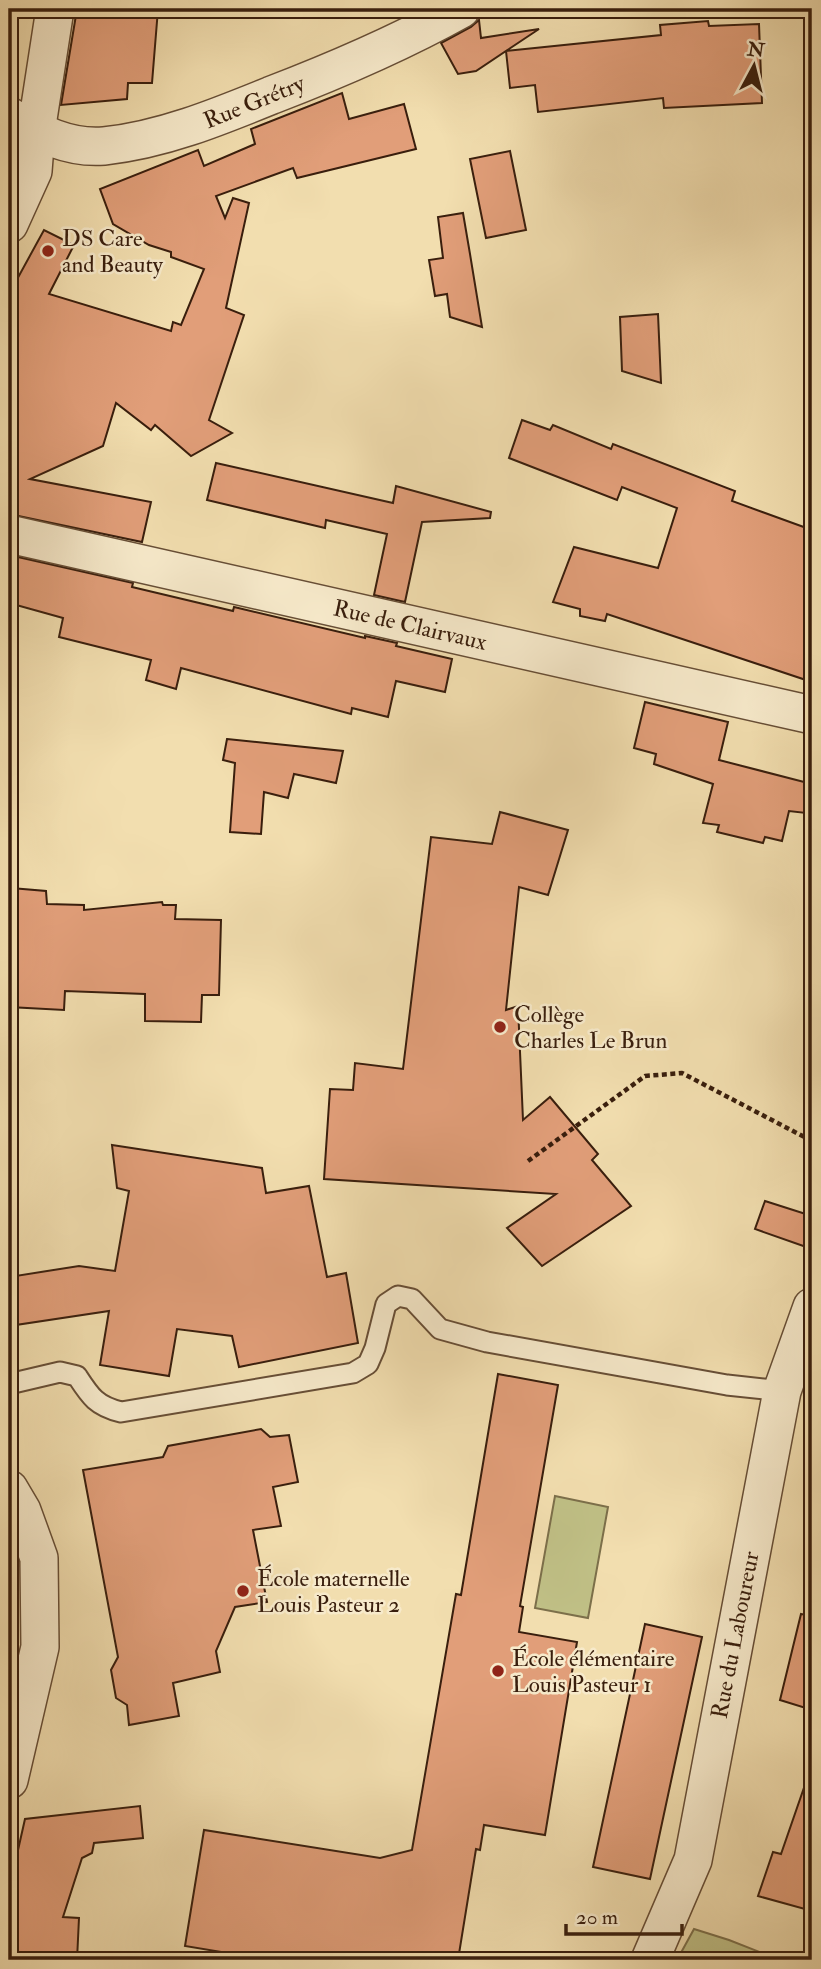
<svg xmlns="http://www.w3.org/2000/svg" width="821" height="1969" viewBox="0 0 821 1969" font-family="'IM FELL Double Pica',serif">
	<style>
		.green { fill: #c0c086; stroke: #7c6f4a; stroke-width: 2 }
		.building { fill: #e19e79; stroke: #391e0d; stroke-width: 2 }
		.lines { fill: none; stroke-linecap: round; stroke-linejoin: round }
		.lane-casing { stroke: #674e36; stroke-width: 23 }
		.street-casing { stroke: #674e36; stroke-width: 40 }
		.path { stroke: #391e0d; stroke-width: 4.5; stroke-dasharray: 5 3.5; stroke-linecap: butt }
		.lane { stroke: #f7eacb; stroke-width: 19 }
		.street { stroke: #f7eacb; stroke-width: 37 }
		.poi-dot { fill: #8f2418; stroke: #f7eacb; stroke-width: 2.5 }
		.labels { text-anchor: middle; dominant-baseline: central; stroke-width: 5; stroke-linejoin: round; paint-order: stroke }
		.street-label { font-size: 23px; fill: #391e0d; stroke: #f7eacb }
		.poi-label { font-size: 23px; fill: #391e0d; stroke: #f7eacb; text-anchor: start }
	</style>
	<rect width="100%" height="100%" fill="#f2deaf"/>
	<filter id="stains"><feTurbulence type="fractalNoise" baseFrequency=".00286" numOctaves="4"/><feColorMatrix values="0 0 0 0 .2 0 0 0 0 .09 0 0 0 0 .02 0 0 0 .5 -.17"/></filter>
	<radialGradient id="worn" r=".72"><stop offset=".6" stop-color="#630" stop-opacity="0"/><stop offset="1" stop-color="#630" stop-opacity=".3"/></radialGradient>
	<g class="green">
		<path d="M555,1496L608,1507L588,1618L535,1608Z"/>
		<path d="M694,1929L729,1940L780,1960H677Z"/>
	</g>
	<g class="building">
		<path d="M77,9H158L152,83H128L127,99L61,105Z"/>
		<path d="M479,20L481,38L539,29L506,51L661,35L660,25L708,21L709,26L759,24L762,103L664,108L663,98L538,112L535,85L510,88L506,51L476,71L458,74L441,43L471,27Z"/>
		<path d="M342,93L349,119L404,104L416,149L297,178L293,168L216,196L225,218L233,198L249,203L226,308L244,315L209,420L232,433L191,456L155,425L151,430L116,403L103,446L30,479L151,502L142,542L9,514V294L44,230L74,245L49,294L171,331L173,322L181,325L204,269L171,257V252L149,245L113,224L100,189L198,150L204,166L255,144L251,129Z"/>
		<path d="M510,151L526,230L486,238L470,159Z"/>
		<path d="M463,213L470,254L482,327L450,317L447,294L435,296L429,260L443,258L438,217Z"/>
		<path d="M658,314L661,383L622,371L620,317Z"/>
		<path d="M522,420L550,430L553,425L611,449L613,444L735,491L732,501L812,530V682L607,614L605,621L580,616V609L553,602L574,547L658,568L677,508L622,487L617,500L509,458Z"/>
		<path d="M216,463L393,503L396,486L491,512L490,518L422,522L405,602L374,595L387,534L326,520L325,528L207,500Z"/>
		<path d="M9,555L133,583L132,587L233,611L234,607L365,638V636L397,643L396,646L452,659L445,692L396,681L388,717L352,708L351,714L181,668L176,689L146,680L151,660L59,637L63,618L9,603Z"/>
		<path d="M645,702L728,722L719,760L812,784V794L806,813L789,811L782,841L765,837L763,843L717,832L719,825L703,823L713,784L654,764L656,754L634,748Z"/>
		<path d="M227,739L343,751L336,783L294,774L288,798L264,792L261,834L230,832L235,763L223,760Z"/>
		<path d="M500,812L568,830L548,895L519,887L506,1010L518,1006L523,1120L550,1097L598,1154L592,1160L631,1206L542,1266L507,1228L556,1194L324,1179L330,1089L353,1090L355,1063L403,1069L431,837L492,844Z"/>
		<path d="M11,888L46,891L47,904L84,905V910L162,902L163,905H176L175,919L221,920L219,995H202L201,1022L145,1021V994L65,991L64,1010L9,1007V902Z"/>
		<path d="M112,1145L262,1168L266,1193L309,1186L327,1277L346,1273L358,1343L239,1367L232,1336L177,1329L169,1376L100,1365L109,1311L9,1326V1277L79,1266L115,1271L129,1191L117,1188Z"/>
		<path d="M765,1201L812,1216V1249L755,1229Z"/>
		<path d="M498,1374L558,1385L520,1606L523,1607L519,1632L577,1642L545,1835L484,1825L480,1850L476,1849L458,1960H270L185,1946L204,1830L380,1858L412,1850L456,1594L461,1595Z"/>
		<path d="M261,1429L270,1437L289,1435L298,1482L273,1487L281,1526L253,1530L267,1602L235,1607L216,1651L220,1672L173,1683L179,1716L129,1725L127,1705L116,1698L111,1670L118,1657L83,1470L163,1457L168,1446Z"/>
		<path d="M801,1614L812,1616V1710L780,1700Z"/>
		<path d="M645,1624L702,1637L650,1879L593,1867Z"/>
		<path d="M807,1779L812,1780V1911L758,1896L773,1852L781,1854Z"/>
		<path d="M140,1806L143,1838L94,1843L92,1853L82,1858L63,1917L79,1918L77,1960H37L38,1955L9,1951V1890L25,1819Z"/>
	</g>
	<g class="lines">
		<defs>
			<path id="lane" d="M9,1384L60,1372L77,1376C90,1396 96,1406 121,1412L353,1373L368,1364L375,1348L386,1304L398,1296L412,1299L440,1329L487,1342L727,1385L782,1391"/>
			<g id="street">
				<path d="M9,116C38,133 69,149 104,146C162,140 218,117 272,95C337,70 400,43 461,9"/>
				<path d="M9,224L33,171L36,132L55,9"/>
				<path d="M9,534L812,715"/>
				<path d="M9,1489L22,1511L39,1558L40,1647L9,1780"/>
				<path d="M650,1960L693,1860L782,1391L812,1307"/>
			</g>
		</defs>
		<use href="#lane" class="lane-casing"/>
		<use href="#street" class="street-casing"/>
		<path class="path" d="M528,1161L645,1076L682,1073L812,1141"/>
		<use href="#lane" class="lane"/>
		<use href="#street" class="street"/>
	</g>
	<g class="poi-dot">
		<circle cx="48" cy="251" r="7"/>
		<circle cx="500" cy="1027" r="7"/>
		<circle cx="243" cy="1591" r="7"/>
		<circle cx="498" cy="1671" r="7"/>
	</g>
	<g class="labels">
		<g class="street-label">
			<text transform="translate(254 102) rotate(-22)">Rue Grétry</text>
			<text transform="translate(410 625) rotate(13)">Rue de Clairvaux</text>
			<text transform="translate(735 1635) rotate(-79)">Rue du Laboureur</text>
		</g>
		<g class="poi-label">
			<text x="62" y="238">DS Care<tspan x="62" dy="26">and Beauty</tspan></text>
			<text x="514" y="1014">Collège<tspan x="514" dy="26">Charles Le Brun</tspan></text>
			<text x="257" y="1578">École maternelle<tspan x="257" dy="26">Louis Pasteur 2</tspan></text>
			<text x="512" y="1658">École élémentaire<tspan x="512" dy="26">Louis Pasteur 1</tspan></text>
		</g>
	</g>
	<rect width="821" height="1969" fill="none" stroke="#f2deaf" stroke-width="35"/>
	<rect x="10" y="10" width="800" height="1948" fill="none" stroke="#391e0d" stroke-width="3.5"/>
	<rect x="18" y="18" width="786" height="1934" fill="none" stroke="#391e0d" stroke-width="2"/>
	<g transform="translate(754 66) rotate(7)" stroke="#f7eacb" stroke-width="5" paint-order="stroke">
	<path d="M0-5L12 26L0 18L-12 26Z" fill="#391e0d"/>
	<text y="-10" font-size="19" font-weight="bold" text-anchor="middle" fill="#391e0d">N</text>
	</g>
	<path d="M566 1924v10h116v-10" fill="none" stroke="#391e0d" stroke-width="3.5"/>
	<text x="576" y="1924" font-size="21" fill="#391e0d" stroke="#f7eacb" stroke-width="5" paint-order="stroke">20 m</text>
	<rect width="100%" height="100%" filter="url(#stains)"/>
	<rect width="100%" height="100%" fill="url(#worn)"/>
</svg>
